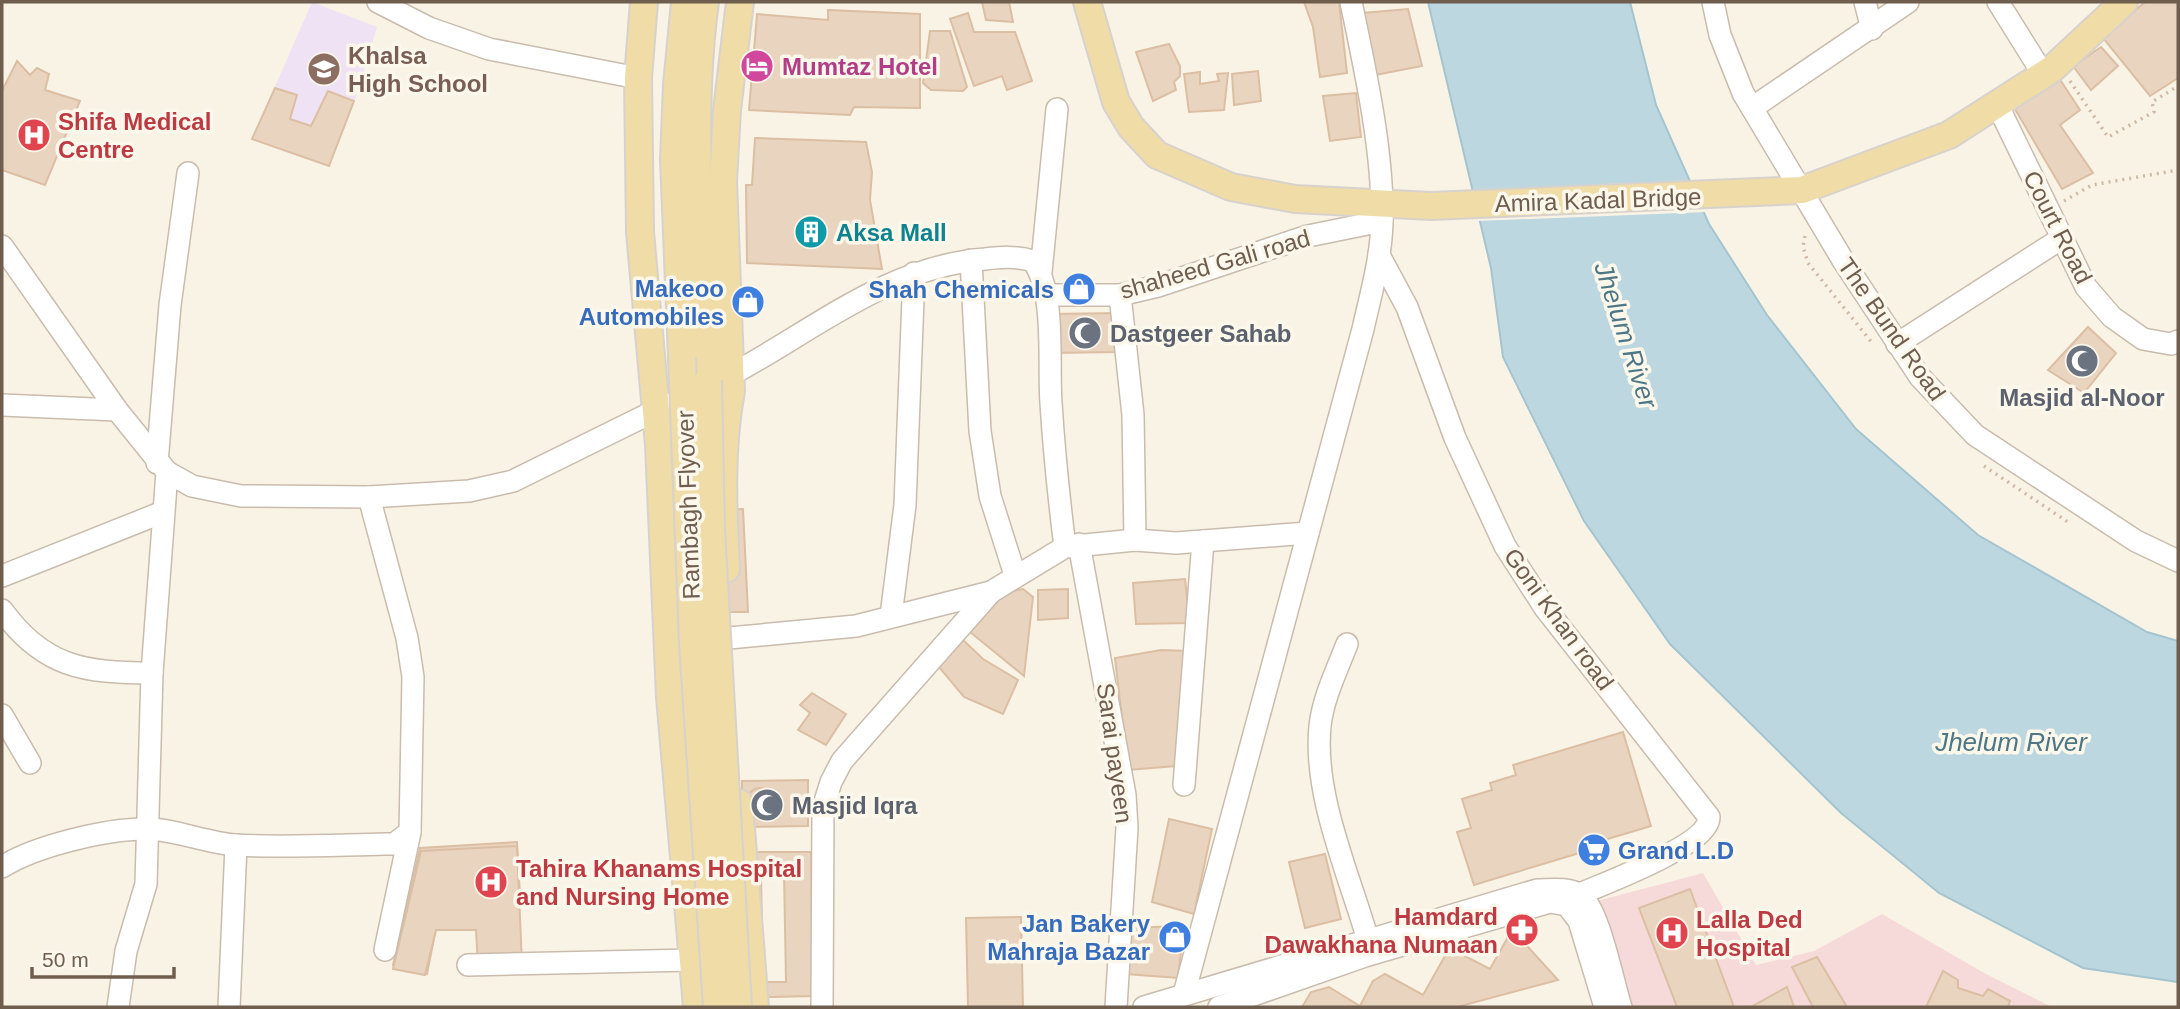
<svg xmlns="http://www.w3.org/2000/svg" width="2180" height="1009" viewBox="0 0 2180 1009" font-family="Arial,sans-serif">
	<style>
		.education { fill: #f0e2f5 }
		.medical { fill: #f6dada }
		.water { fill: #bdd7e0; stroke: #a4c5d0; stroke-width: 2 }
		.pier { fill: #f9f3e6 }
		.building { fill: #e9d4bf; stroke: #dcbea3; stroke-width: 2; fill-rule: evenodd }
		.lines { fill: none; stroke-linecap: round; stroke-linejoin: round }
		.minor-casing { stroke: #c9bcad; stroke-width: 24 }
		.major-casing { stroke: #d7d2cd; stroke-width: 30 }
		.path { stroke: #d0b9a4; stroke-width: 3.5; stroke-dasharray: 2 5; stroke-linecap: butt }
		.minor { stroke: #fff; stroke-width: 21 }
		.major { stroke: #f0dca6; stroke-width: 26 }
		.major-bridge-casing { stroke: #d7d2cd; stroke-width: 30; stroke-linecap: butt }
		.major-bridge { stroke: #f0dca6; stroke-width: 26 }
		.labels { text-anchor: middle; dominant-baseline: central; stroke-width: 7; stroke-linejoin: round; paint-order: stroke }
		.education-label { font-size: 24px; font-weight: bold; fill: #785e54; stroke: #fcf7eb; text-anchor: start }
		.hotel-label { font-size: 24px; font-weight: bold; fill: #b23c85; stroke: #fcf7eb; text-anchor: start }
		.health-label { font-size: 24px; font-weight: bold; fill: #be3a42; stroke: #fcf7eb; text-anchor: start }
		.street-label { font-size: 24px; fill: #6f5d4e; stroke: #fcf7eb }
		.culture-label { font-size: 24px; font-weight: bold; fill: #0d838f; stroke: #fcf7eb; text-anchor: start }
		.shop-label { font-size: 24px; font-weight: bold; fill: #366cbe; stroke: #fcf7eb; text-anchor: end }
		.worship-label { font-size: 24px; font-weight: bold; fill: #5b616d; stroke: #fcf7eb; text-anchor: start }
		.water-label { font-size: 26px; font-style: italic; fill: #4e7786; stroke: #fcf7eb }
	</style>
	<rect width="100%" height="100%" fill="#f9f3e6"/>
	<path class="education" d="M312,2L377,27L358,91L329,166L252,139Z"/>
	<path class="medical" d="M1703,873L1756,965L1814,951L1882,914L1986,974L2052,1007H1630L1597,901Z"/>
	<path class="water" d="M1428,2H1630L1656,105L1709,224L1767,315L1856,429L1978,535L2147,632L2178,641V982L2083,968L1939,893L1841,813L1670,644L1584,521L1503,357L1491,268Z"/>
	<path class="pier" d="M1693,180L1707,212L1476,221L1469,191Z"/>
	<g class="building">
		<path d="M982,2H1009L1013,22L986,20Z"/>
		<path d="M1304,2H1339L1347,73L1320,77L1313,27Z"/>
		<path d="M2145,2H2178V78L2150,96L2103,38Z"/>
		<path d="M1408,9L1422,66L1375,75L1363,13Z"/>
		<path d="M828,10L920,14V108L854,107L850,115L749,110L757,14L828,20Z"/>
		<path d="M968,13L974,32H1015L1032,81L1007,90L1002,76L974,86L950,19Z"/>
		<path d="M930,31H950L967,87L963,91L931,90L923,83Z"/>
		<path d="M1169,44L1180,66V76L1174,82L1176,90L1153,101L1136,52Z"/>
		<path d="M2101,47L2118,66L2091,90L2073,66Z"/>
		<path d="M17,61L30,75L37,68L49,74L45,90L80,101L45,185L2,170V91Z"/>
		<path d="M1258,71L1261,101L1234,105L1232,74Z"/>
		<path d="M1200,72V84L1219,81L1217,74L1228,73L1224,110L1189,112L1184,74Z"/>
		<path d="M2057,75L2080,110L2060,125L2093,173L2062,189L2012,104Z"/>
		<path d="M275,88L297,95L290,119L311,126L328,91L354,101L329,166L252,139Z"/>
		<path d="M1356,93L1361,137L1330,141L1323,96Z"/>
		<path d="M755,138L866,142L872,172L870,200L882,269L747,263L746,185H752Z"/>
		<path d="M1119,313V352L1051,353V314Z"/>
		<path d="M2088,327L2116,353L2084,393L2048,370Z"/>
		<path d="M743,509L748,612H722L715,510Z"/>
		<path d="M1185,579L1190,623L1136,624L1133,583Z"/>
		<path d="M1023,589L1033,597L1024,676L970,632L1005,592Z"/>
		<path d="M1068,589V618L1038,620V590Z"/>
		<path d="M962,639L983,659L1018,680L1003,714L964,697L939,667Z"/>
		<path d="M1161,650L1189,651L1176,766L1128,770L1115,658Z"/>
		<path d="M812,693L846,714L826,745L798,730L810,713L800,705Z"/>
		<path d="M1623,732L1651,826L1584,846L1586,851L1474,885L1457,832L1471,828L1462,799L1492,790L1490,783L1516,775L1513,765Z"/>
		<path d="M808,780V826L742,827V781Z"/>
		<circle cx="760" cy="800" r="12"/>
		<path d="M1169,819L1212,829L1194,914L1152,902Z"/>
		<path d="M517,842L520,895L442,898L427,974L393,965L420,848Z"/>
		<path d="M517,846L522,964L478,966L476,930H436L425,975L393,969L421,851Z"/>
		<path d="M735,852H811L813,996L737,998ZM784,873L786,982H763L761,874Z"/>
		<path d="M1325,854L1341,919L1305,928L1289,862Z"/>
		<path d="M1690,889L1734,1007H1677L1639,908Z"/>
		<path d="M1021,917L1023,1007H968L966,918Z"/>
		<path d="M1184,926L1178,978L1126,974L1122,928Z"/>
		<path d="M1518,936L1558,980L1457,1007H1302L1311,992L1329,987L1360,1006L1373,981L1385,974L1423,995L1445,956L1459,953L1490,969L1508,937Z"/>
		<path d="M1817,957L1847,1007H1813L1792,967Z"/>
		<path d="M1943,971L1958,980V988L1983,996L1988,989L2010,1001L2008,1007H1926Z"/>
		<path d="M1787,987L1794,1007H1751Z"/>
	</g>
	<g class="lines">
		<defs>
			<g id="minor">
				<path d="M378,2L429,28L489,49L638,78"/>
				<path d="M1713,2L1720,35L1743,93L1844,262L1920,377L1975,435L2136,541L2178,561"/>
				<path d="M1865,2L1872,29"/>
				<path d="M1998,2L2043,74"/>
				<path d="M1997,104L2086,287L2112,317L2143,339L2171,344L2178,341"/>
				<path d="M1752,108L1908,2"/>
				<path d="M2,246L117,410L167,472L152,673L146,884L126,951L118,1007"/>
				<path d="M1379,255L1407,307L1455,438L1505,546L1545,608L1709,817C1709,845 1605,883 1580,894"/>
				<path d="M971,260L980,431L990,496L1015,575"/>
				<path d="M1041,272L1057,109"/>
				<path d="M1046,295H1120L1158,286L1308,236L1382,221"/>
				<path d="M1120,295L1133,415L1135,540"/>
				<path d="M1897,344L2062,238"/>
				<path d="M721,380C809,335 883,267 985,259C1002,257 1016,256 1033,261C1056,292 1048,363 1051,403C1054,451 1059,499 1065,547"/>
				<path d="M2,405L117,410"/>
				<path d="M157,463L170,305L188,173"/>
				<path d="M167,472L192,486L241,496L369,497L469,491L513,481L669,404"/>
				<path d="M1079,544L1125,795L1127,828L1116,1007"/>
				<path d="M2,576L163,512"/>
				<path d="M2,610C43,667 84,673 152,673"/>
				<path d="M891,616L905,505L914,273"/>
				<path d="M729,638L856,626L991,592"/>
				<path d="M1347,644C1337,670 1323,698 1320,726C1313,795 1349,874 1368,940"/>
				<path d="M2,715L30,763"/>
				<path d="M1184,785L1203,541"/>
				<path d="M2,867C35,846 106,829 145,829C171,828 206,843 235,845C284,848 335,845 385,844H394L410,832L413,677L407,638L369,497"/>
				<path d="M385,950L410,832"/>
				<path d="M468,965L692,960"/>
				<path d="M1184,994L1363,329C1371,293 1382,256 1382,218C1383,150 1365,69 1351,2"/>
				<path d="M229,1007L236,845"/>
				<path d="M822,1007L823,808L831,782L842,761L991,592L1065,547L1135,540L1176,543L1308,533"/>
				<path d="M1144,1007L1537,890C1549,890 1569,887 1580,895C1599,908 1613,983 1621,1007"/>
				<path d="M1219,1007L1365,956L1550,902L1567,905L1579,921L1605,1007"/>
			</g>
			<g id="major">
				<path d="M644,2L638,78L640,232L659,445L670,697L697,1007"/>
				<path d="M705,2C688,128 703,254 708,380"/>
				<path d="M1087,2L1116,102L1131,127L1157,155L1231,187L1295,199L1431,206L1802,190L1949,135L2052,69L2124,2"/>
				<path d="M682,358L674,159L677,85L685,2"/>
				<path d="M726,569C723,509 720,449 731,391L723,181L727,110L740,2"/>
				<path d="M739,803L755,1007"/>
			</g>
		</defs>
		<use href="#minor" class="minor-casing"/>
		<use href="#major" class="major-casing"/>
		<g class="path">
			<path d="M2070,81L2108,137L2154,112L2152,102L2178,86"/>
			<path d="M2064,201L2092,185L2178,170"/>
			<path d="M1805,236L1803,247L1808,263L1873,344"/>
			<path d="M1984,466L2068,522"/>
		</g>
		<use href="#minor" class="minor"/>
		<use href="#major" class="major"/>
		<defs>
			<g id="major-bridge">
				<path d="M682,358L693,643L717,1007"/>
				<path d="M708,380L711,529L738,1007"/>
			</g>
		</defs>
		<use href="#major-bridge" class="major-bridge-casing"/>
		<use href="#major-bridge" class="major-bridge"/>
	</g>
	<defs>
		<symbol id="hotel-disc" viewBox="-11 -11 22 22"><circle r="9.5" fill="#d1479c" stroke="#fcf7eb"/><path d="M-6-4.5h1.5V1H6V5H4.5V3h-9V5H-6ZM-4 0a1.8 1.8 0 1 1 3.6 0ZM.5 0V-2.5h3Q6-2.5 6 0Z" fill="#fff"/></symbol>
		<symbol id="school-disc" viewBox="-11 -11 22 22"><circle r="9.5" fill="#8d6e63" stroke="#fcf7eb"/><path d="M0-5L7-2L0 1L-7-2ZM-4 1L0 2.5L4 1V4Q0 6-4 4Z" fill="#fff"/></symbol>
		<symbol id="hospital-disc" viewBox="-11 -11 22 22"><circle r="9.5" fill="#e0444e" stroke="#fcf7eb"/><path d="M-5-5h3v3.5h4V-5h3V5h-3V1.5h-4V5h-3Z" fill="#fff"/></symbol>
		<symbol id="building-disc" viewBox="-11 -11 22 22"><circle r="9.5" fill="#0f9aa8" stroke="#fcf7eb"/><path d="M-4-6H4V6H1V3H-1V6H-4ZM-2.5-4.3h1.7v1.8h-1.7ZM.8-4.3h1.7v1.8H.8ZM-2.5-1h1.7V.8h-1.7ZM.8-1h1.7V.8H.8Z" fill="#fff"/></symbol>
		<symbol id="shop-disc" viewBox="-11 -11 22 22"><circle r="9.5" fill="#3f7fe0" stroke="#fcf7eb"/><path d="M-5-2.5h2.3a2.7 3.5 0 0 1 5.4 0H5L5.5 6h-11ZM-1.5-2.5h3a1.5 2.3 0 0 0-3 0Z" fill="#fff"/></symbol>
		<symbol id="mosque-disc" viewBox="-11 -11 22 22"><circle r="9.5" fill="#6b7280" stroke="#fcf7eb"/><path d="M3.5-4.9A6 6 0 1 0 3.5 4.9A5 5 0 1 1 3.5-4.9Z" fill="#fff"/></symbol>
		<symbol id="supermarket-disc" viewBox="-11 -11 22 22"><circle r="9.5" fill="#3f7fe0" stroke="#fcf7eb"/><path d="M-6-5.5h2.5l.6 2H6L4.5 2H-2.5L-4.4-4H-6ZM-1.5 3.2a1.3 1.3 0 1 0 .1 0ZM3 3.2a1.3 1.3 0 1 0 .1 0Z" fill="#fff"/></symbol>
		<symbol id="pharmacy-disc" viewBox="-11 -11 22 22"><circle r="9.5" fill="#e0444e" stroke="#fcf7eb"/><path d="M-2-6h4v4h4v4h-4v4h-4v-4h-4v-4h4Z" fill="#fff"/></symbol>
	</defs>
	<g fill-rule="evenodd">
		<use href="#hotel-disc" x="738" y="47" width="38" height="38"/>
		<use href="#school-disc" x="305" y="50" width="38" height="38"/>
		<use href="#hospital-disc" x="15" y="116" width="38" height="38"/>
		<use href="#building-disc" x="792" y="213" width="38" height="38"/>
		<use href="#shop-disc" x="1060" y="270" width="38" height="38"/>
		<use href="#shop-disc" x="729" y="283" width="38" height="38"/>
		<use href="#mosque-disc" x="1066" y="314" width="38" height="38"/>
		<use href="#mosque-disc" x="2063" y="342" width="38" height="38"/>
		<use href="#mosque-disc" x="748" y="786" width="38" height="38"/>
		<use href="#supermarket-disc" x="1575" y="831" width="38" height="38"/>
		<use href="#hospital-disc" x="472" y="863" width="38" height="38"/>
		<use href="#pharmacy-disc" x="1503" y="911" width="38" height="38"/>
		<use href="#hospital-disc" x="1653" y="914" width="38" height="38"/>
		<use href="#shop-disc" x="1156" y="918" width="38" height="38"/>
	</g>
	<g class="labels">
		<g class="education-label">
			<text x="348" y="55">Khalsa<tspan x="348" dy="28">High School</tspan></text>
		</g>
		<g class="hotel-label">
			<text x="782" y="66">Mumtaz Hotel</text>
		</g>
		<g class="health-label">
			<text x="58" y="121">Shifa Medical<tspan x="58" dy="28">Centre</tspan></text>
			<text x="516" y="868">Tahira Khanams Hospital<tspan x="516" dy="28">and Nursing Home</tspan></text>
			<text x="1498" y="916" text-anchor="end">Hamdard<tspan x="1498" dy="28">Dawakhana Numaan</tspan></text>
			<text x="1696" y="919">Lalla Ded<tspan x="1696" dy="28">Hospital</tspan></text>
		</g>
		<g class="street-label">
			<text transform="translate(1598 200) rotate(-2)">Amira Kadal Bridge</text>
			<text transform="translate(2058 227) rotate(63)">Court Road</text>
			<text transform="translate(1215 264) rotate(-16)">shaheed Gali road</text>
			<text transform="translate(1892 329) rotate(55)">The Bund Road</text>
			<text transform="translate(688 505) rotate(-92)">Rambagh Flyover</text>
			<text transform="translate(1559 619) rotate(54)">Goni Khan road</text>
			<text transform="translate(1115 753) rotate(82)">Sarai payeen</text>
		</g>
		<g class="culture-label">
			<text x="836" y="232">Aksa Mall</text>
		</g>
		<g class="shop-label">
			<text x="724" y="288">Makeoo<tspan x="724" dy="28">Automobiles</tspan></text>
			<text x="1054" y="289">Shah Chemicals</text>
			<text x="1618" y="850" text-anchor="start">Grand L.D</text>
			<text x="1150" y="923">Jan Bakery<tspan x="1150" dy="28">Mahraja Bazar</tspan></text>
		</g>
		<g class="worship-label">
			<text x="1110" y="333">Dastgeer Sahab</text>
			<text x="2082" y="397" text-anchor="middle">Masjid al-Noor</text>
			<text x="792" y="805">Masjid Iqra</text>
		</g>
		<g class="water-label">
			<text transform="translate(1626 335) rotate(72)">Jhelum River</text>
			<text x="2011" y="742">Jhelum River</text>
		</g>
	</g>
	<rect width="2180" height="1009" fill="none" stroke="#6f5d4e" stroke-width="7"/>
	<path d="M32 967v10h142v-10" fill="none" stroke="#6f5d4e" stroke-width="3.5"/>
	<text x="42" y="967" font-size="21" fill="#6f5d4e" stroke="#fcf7eb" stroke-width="5" paint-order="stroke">50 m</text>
</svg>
